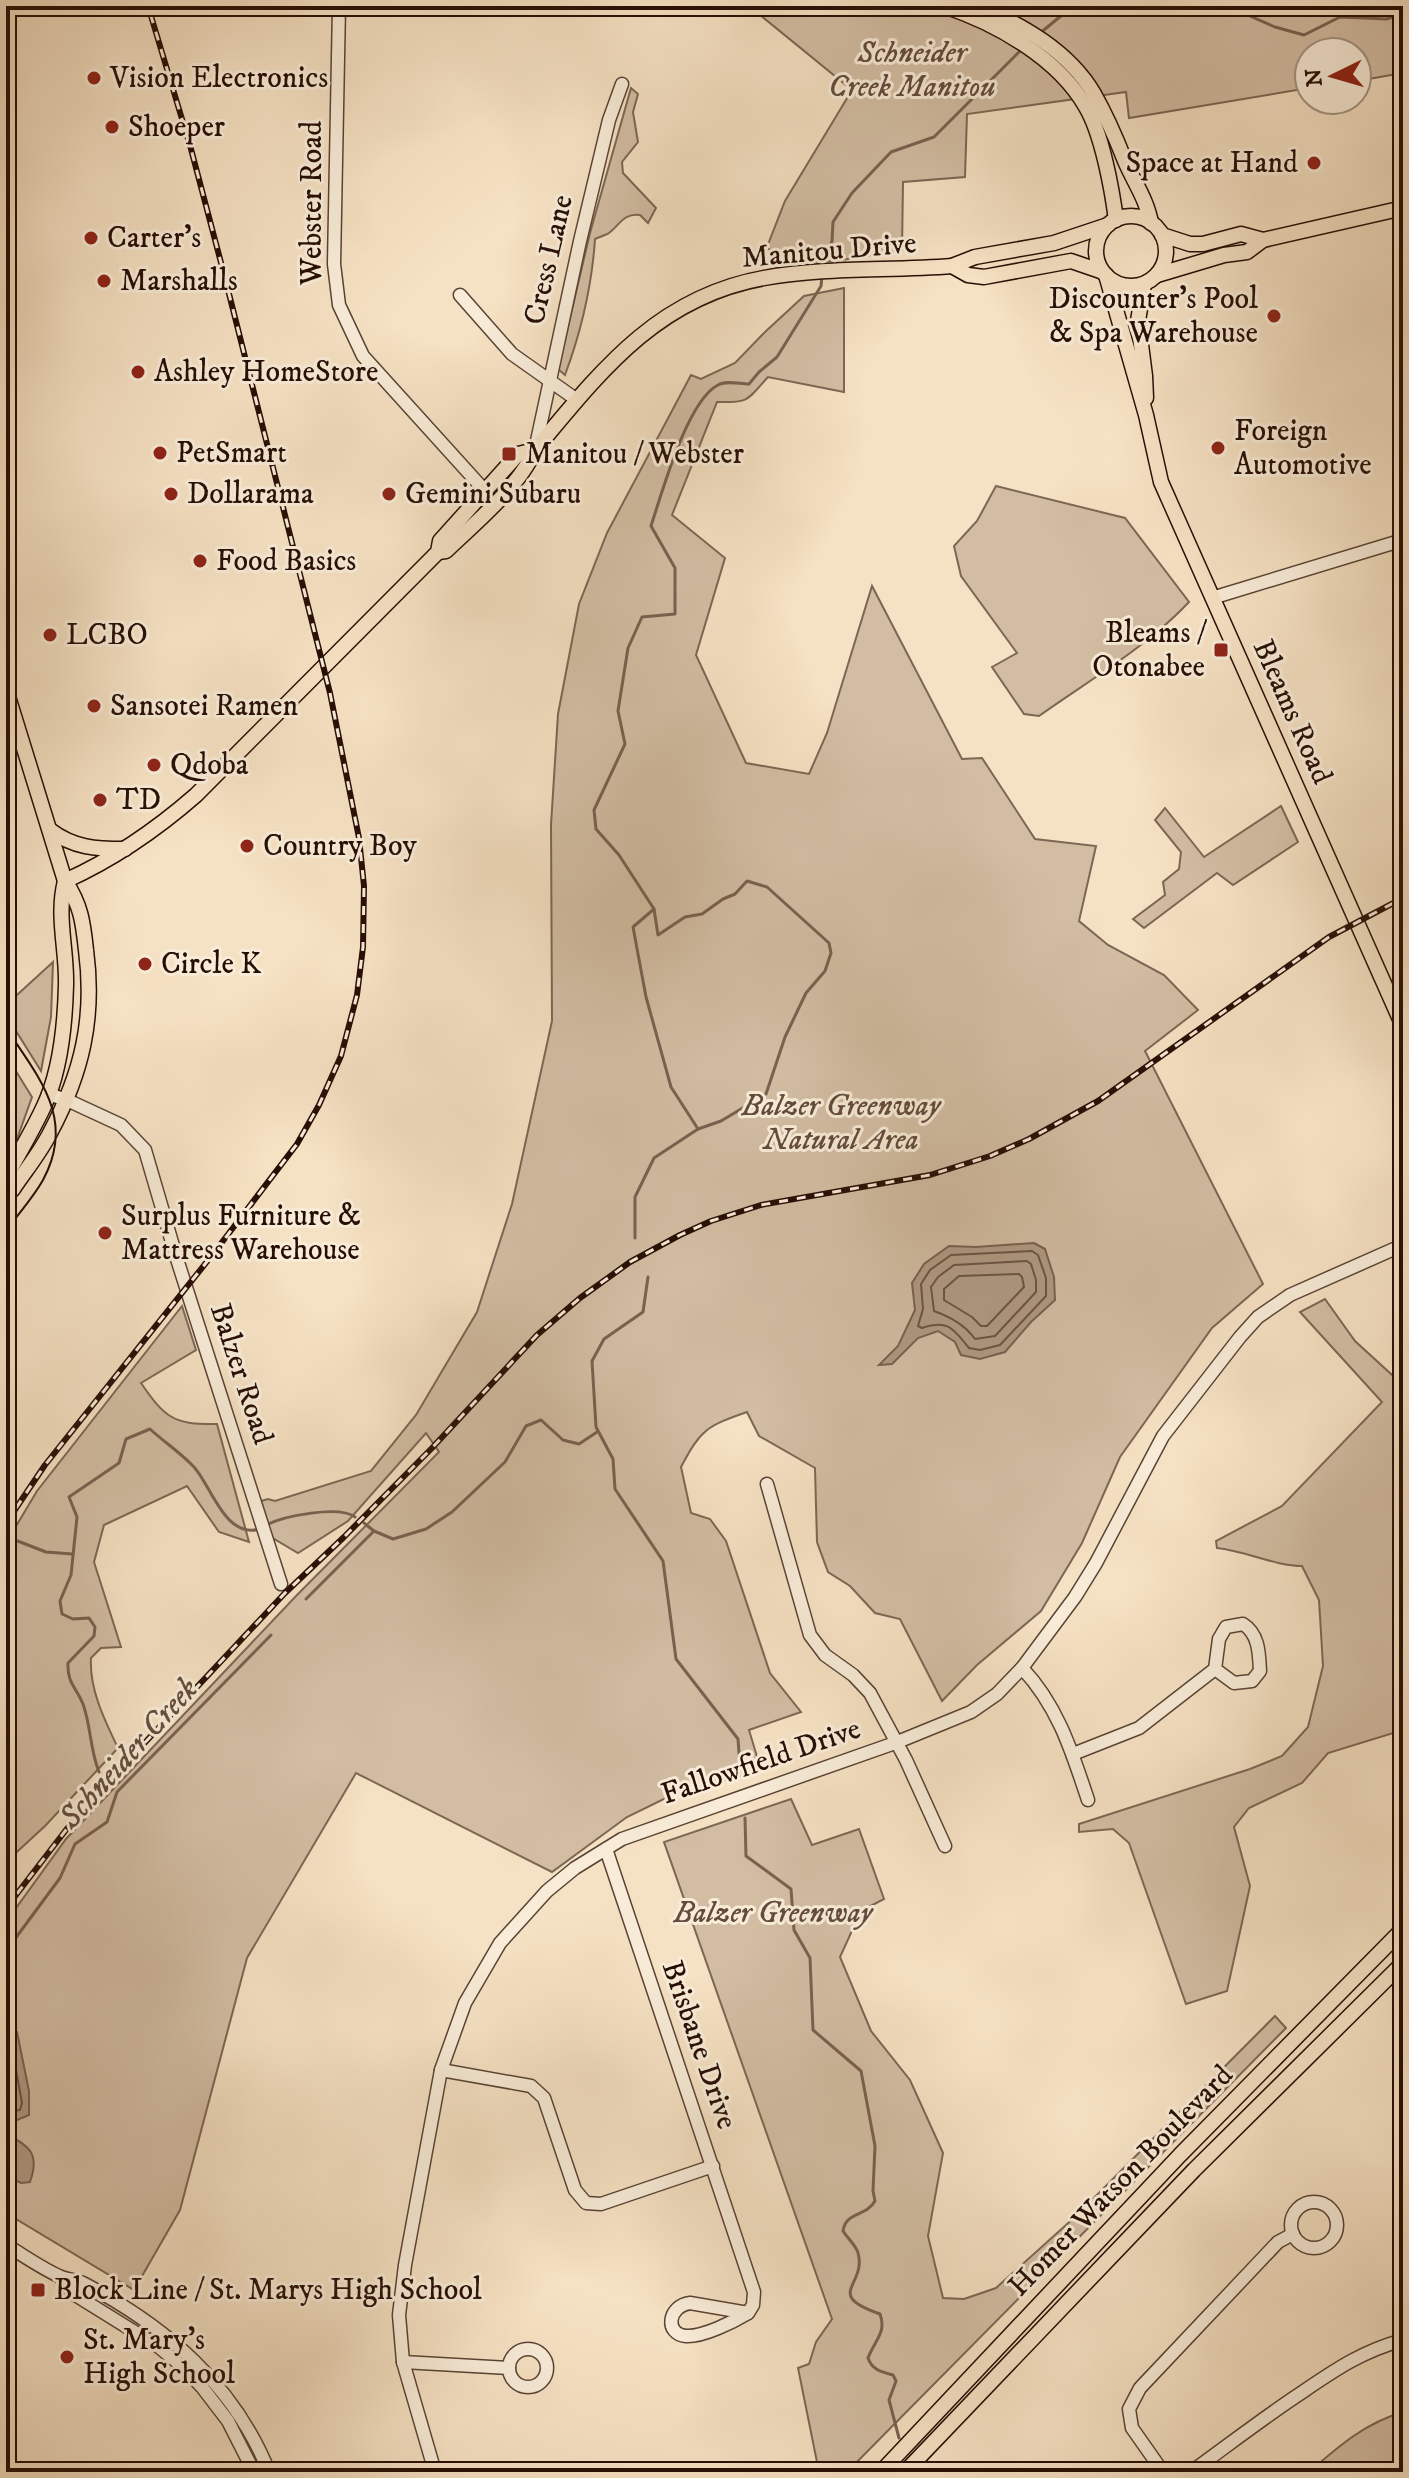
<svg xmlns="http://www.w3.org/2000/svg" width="1409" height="2478" viewBox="0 0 1409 2478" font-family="'IM FELL DW Pica',serif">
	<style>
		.green { fill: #d2bda3; stroke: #7c6654; stroke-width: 2 }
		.water { fill: #af9982; stroke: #796150; stroke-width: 2 }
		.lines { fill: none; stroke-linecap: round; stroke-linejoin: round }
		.shore { stroke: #6b5444; stroke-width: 2 }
		.stream { stroke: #796150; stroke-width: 3 }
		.minor-casing { stroke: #5a4334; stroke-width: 15 }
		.major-casing { stroke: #270e05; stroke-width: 17 }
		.minor { stroke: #f8ecd8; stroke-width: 12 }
		.major { stroke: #f5e1c3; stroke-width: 14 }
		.tram { stroke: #270e05; stroke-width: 2 }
		.rail-casing { stroke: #270e05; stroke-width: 6 }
		.rail { stroke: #f8ecd8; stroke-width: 3; stroke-dasharray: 9; stroke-linecap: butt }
		.poi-dot { fill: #8f2418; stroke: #f8ecd8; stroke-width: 3 }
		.labels { text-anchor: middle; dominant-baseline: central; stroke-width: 6; stroke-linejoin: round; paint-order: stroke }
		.park-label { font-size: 30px; font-style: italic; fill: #634b3c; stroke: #f8ecd8 }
		.poi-label { font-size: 30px; fill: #270e05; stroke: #f8ecd8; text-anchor: start }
		.street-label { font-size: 30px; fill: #270e05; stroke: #f8ecd8 }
		.water-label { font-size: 32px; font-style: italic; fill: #644d3d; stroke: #f8ecd8 }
	</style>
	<rect width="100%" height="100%" fill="#f5e1c3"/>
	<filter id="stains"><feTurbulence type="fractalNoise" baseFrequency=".0025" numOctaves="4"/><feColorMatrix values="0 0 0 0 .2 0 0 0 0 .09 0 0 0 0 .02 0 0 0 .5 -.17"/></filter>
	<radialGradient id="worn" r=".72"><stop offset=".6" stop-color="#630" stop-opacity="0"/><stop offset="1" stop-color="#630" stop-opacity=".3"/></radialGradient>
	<g class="green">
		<path d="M749,6H1403V73L1357,81V52H1309V88L1129,118L1126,92L967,114L965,177L903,182L902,250L836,261L782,263L767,247L785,201L852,90Z"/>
		<path d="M631,88L638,94L633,112L638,142L622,162L623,173L656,208L648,223L640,215C623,213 620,225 609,233C608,234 597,238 595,239C592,284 581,332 565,375L558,369L590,233Z"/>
		<path d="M844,288V392L768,377C747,400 750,403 717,402L672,515L725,558L696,655L746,763L809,774L827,733L872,586L962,759L982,758L1035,839L1096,846L1079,921L1108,945L1164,975L1198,1010L1145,1051L1263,1284L1212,1328L1120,1457L1082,1543L1041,1611L977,1665L942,1701L900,1619L875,1613L850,1586L828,1572L817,1542L815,1468L759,1436L747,1412C707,1426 701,1429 681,1467L691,1513L710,1519L726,1541L770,1673L801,1712L749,1730L761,1770L672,1795L627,1817L552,1872L356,1773L247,1958L180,2210L134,2290L6,2213V1922L66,1839L297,1595L439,1452L426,1433L348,1521L298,1553L271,1537L258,1502L268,1499L275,1501L371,1471L416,1415L477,1312L512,1204L552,1021L551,825L558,714L579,604L607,533L691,375L701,379L735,363L765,332L804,296Z"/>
		<path d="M996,486L1125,518L1189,602C1147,647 1088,681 1039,716L1024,714L992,667L1017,653L961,576L954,546L977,521Z"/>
		<path d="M1281,806L1298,842L1233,885L1217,873L1144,928L1133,919L1165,895L1163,882L1179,869L1181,852L1155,820L1165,808L1204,857Z"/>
		<path d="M53,962L51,1017L41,1071L6,1015V1005Z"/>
		<path d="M6,1055L32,1097L13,1150L6,1160Z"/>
		<path d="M1325,1299L1355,1341L1403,1385V1730L1328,1753L1302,1783L1249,1808L1234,1827L1250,1886L1227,1991L1186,2004L1129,1843L1113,1829L1079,1832V1824L1250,1769L1282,1756L1308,1727L1323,1666L1319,1600L1302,1566C1275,1566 1246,1551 1217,1548L1216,1541L1282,1506L1382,1402L1300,1312Z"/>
		<path d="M182,1306L196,1350L141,1383C165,1418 174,1425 217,1424L249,1542L219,1532L187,1486L104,1525L94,1562L121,1647L101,1648L91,1658C89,1689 105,1721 118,1748L45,1826L6,1862V1543L37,1491Z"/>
		<path d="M791,1799L812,1845L859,1829L884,1899L861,1911L840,1957L871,2031L910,2080L943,2153L928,2236L943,2298L964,2299L996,2288L1076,2216L1275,2016L1286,2028L847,2472H819L798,2368L809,2364L816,2342L832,2319L664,1842Z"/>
		<path d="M1403,2412V2472H1309C1339,2446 1365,2423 1403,2412Z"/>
	</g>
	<g class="water">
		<path d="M1034,1243L1045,1249L1054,1277L1055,1300L1031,1322L1005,1352L980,1359L961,1355L955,1342L938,1331L918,1338L892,1364L879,1365L898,1346L915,1310L912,1283L924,1264L949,1246L976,1247Z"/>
		<path d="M8,2031L17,2032L29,2091V2115L17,2120L6,2119V2033Z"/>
		<path d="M6,2134C30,2146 40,2154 30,2182L21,2183L6,2176Z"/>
	</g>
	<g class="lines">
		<g class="shore">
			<path d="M1032,1251L1038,1255L1046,1278V1296L1000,1345L980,1350L969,1348C953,1329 949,1319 922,1328L918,1326L923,1309L921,1284L930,1270L951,1255Z"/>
			<path d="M1027,1261L1031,1264L1036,1280V1292L995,1336L975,1339C964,1324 950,1317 934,1311L931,1287L938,1277L954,1265Z"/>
			<path d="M1019,1274L1022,1277L1024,1287L987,1326H981L972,1317L944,1300V1289L959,1276Z"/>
			<path d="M6,2039L11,2042L22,2103L20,2110L6,2112"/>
		</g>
		<g class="stream">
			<path d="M1227,6L1275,27L1304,35L1340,17L1387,19L1403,13"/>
			<path d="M1039,34L1073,6"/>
			<path d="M824,265L832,241L833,222L852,193L891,152L934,137L1021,50"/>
			<path d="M654,909L633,927L646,997L671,1087L698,1129"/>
			<path d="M635,1238V1197L654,1158L698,1129L721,1121L766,1094L785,1037L806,993L825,971L831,953L829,943L767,887L747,881L735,894L723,899L702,914L685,917L658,935L654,909L619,855L596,829L594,810L625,744L618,711L628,648L642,617L675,614V568L651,526C662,493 687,401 718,385C726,380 740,384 749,384L759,372L777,357L821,286L822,276"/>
			<path d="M648,1277L643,1312L604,1339L592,1361L596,1427L613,1459L615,1489L663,1561L676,1659L738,1739L740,1766"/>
			<path d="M364,1523L374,1531L393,1539L426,1529L452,1512L505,1462L526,1426L541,1420L563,1440L579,1444L597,1432"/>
			<path d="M266,1525C284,1516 339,1505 355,1517"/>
			<path d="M15,1540L46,1552L72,1554"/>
			<path d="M306,1599L374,1531"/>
			<path d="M99,1772C90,1750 91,1726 83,1704C76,1687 67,1683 68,1663L94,1636L95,1627L89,1618L73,1619L62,1614L60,1601L71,1575L77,1517L69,1497L119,1463L126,1439L150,1429C164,1442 181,1453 194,1467C212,1487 225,1539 260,1529"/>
			<path d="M745,1818L746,1856L791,1889L794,1930L810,1958L813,2030L861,2071L875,2146L873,2191L875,2201C866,2217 846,2211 843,2231C848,2239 856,2245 858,2253C867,2286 823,2294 880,2314C887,2333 874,2341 868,2358C872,2370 882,2372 893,2375L896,2381L889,2400L899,2438"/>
			<path d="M6,1951L60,1878L75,1844L107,1822L117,1792L271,1635"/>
		</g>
		<defs>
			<g id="minor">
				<path d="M339,6L334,264L339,305L363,356L486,492"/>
				<path d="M460,295L512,354L577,400"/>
				<path d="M535,450L580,241L609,120L622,84"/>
				<path d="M1212,598L1403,540"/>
				<path d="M48,1094L67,1100L121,1125L145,1150L176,1256L281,1584"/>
				<path d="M767,1484L810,1635L825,1655L853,1675L870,1693L906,1760L945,1846"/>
				<path d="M1022,1668C1058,1706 1072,1752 1088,1800"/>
				<path d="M1073,1754L1139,1728L1215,1669L1219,1639L1226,1627L1243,1624C1259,1634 1259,1653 1260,1671L1252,1681L1234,1683L1215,1669"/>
				<path d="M606,1849L754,2292L753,2305L748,2313"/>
				<path d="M441,2070L531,2086L544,2098L575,2190L586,2203L601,2204L713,2166"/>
				<circle cx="1314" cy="2225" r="23"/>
				<path d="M6,2245C23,2255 41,2268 59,2276C67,2280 75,2279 83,2283C165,2326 234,2384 269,2472"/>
				<path d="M61,2278L72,2293L159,2347L182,2366L202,2387L228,2421L254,2472"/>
				<path d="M690,2303L748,2313C733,2322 703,2337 686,2336C664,2334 668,2306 690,2303Z"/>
				<circle cx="528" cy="2368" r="19"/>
				<path d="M403,2362L509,2368"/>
				<path d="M435,2472L403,2362L399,2315L405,2265L441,2070L465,2003L500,1943L547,1891L575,1868L622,1839L895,1743L971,1712L997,1694L1022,1668L1075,1597L1096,1563L1163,1436L1240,1337L1258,1317L1290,1295L1403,1245"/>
				<path d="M1163,2472L1132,2428L1129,2409L1140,2388L1278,2242L1293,2234"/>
				<path d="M1191,2472C1227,2446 1262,2419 1298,2395C1335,2370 1360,2352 1403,2340"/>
			</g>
			<g id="major">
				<path d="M944,6C996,23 1058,58 1086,107C1102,134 1112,189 1116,220"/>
				<path d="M978,6C1022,25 1069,51 1094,94C1106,115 1116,138 1125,161C1134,182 1147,200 1151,223"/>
				<circle cx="1131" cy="251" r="35"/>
				<path d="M1162,235L1190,244H1203L1241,234L1263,240"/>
				<path d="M952,266L968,275L984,277L1071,261L1103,272"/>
				<path d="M1106,275L1146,415L1161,482L1403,1026"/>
				<path d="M1157,275L1224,255L1247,252L1263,240L1403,208"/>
				<path d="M1144,284L1138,321L1145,376L1146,398"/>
				<path d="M438,552L446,551C475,523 519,487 535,450C600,372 657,297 764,278C825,267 890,271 952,266L975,257L1054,243L1108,225"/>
				<path d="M6,690L65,881C81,905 83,922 86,950C95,1018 82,1073 50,1133C40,1153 25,1171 13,1189L6,1196"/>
				<path d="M50,830C74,848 96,849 125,849"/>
				<path d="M65,881C114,859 156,830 196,795L438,552L440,541L518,454L535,450"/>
				<path d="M6,1177C19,1153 33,1130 44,1106C61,1070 65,1025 66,985C67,949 56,917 65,881"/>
				<path d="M881,2472L1180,2155L1403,1929"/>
				<path d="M905,2472L1194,2170L1403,1963"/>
			</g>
		</defs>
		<use href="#minor" class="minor-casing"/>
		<use href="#major" class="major-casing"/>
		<use href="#minor" class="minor"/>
		<use href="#major" class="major"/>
		<path class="tram" d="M6,1028C39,1078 76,1119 43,1180C33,1198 18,1214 6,1231"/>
		<defs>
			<g id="rail">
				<path d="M6,1523L45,1465L213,1254L297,1144L319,1105L341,1056L357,995L363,947L364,886L359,838L330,693L224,274L191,149L148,6"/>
				<path d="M6,1908L79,1813L285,1593L344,1537L432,1448L537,1335L580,1298L630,1262L680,1235L711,1221L761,1205L930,1175L990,1156L1029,1139L1098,1101L1329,937L1403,898"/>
			</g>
		</defs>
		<use href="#rail" class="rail-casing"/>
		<use href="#rail" class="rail"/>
	</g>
	<g class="poi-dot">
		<circle cx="94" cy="78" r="8"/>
		<circle cx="112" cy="127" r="8"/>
		<circle cx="1314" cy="163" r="8"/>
		<circle cx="91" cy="238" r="8"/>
		<circle cx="104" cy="281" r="8"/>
		<circle cx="1274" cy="316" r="8"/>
		<circle cx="138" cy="372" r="8"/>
		<circle cx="1218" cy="448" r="8"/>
		<circle cx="160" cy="453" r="8"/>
		<rect x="501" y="446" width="16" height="16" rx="4"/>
		<circle cx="171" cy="494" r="8"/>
		<circle cx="389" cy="494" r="8"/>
		<circle cx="200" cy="561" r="8"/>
		<circle cx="50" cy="635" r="8"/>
		<rect x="1213" y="642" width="16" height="16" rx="4"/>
		<circle cx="94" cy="706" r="8"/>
		<circle cx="154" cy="765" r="8"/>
		<circle cx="100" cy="800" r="8"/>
		<circle cx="247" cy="846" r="8"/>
		<circle cx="145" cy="964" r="8"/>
		<circle cx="105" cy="1233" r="8"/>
		<rect x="30" y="2282" width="16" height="16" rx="4"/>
		<circle cx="67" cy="2357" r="8"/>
	</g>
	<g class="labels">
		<g class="park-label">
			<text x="912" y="53">Schneider<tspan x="912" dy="34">Creek Manitou</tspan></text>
			<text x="841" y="1106">Balzer Greenway<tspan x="841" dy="34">Natural Area</tspan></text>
			<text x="773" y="1913">Balzer Greenway</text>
		</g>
		<g class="poi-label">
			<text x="110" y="78">Vision Electronics</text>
			<text x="128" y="127">Shoeper</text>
			<text x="1298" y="163" text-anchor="end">Space at Hand</text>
			<text x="107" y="238">Carter's</text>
			<text x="120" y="281">Marshalls</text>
			<text x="1258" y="299" text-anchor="end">Discounter's Pool<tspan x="1258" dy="34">&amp; Spa Warehouse</tspan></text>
			<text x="154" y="372">Ashley HomeStore</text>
			<text x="1234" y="431">Foreign<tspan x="1234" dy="34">Automotive</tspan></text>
			<text x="176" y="453">PetSmart</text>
			<text x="525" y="454">Manitou / Webster</text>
			<text x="187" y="494">Dollarama</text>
			<text x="405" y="494">Gemini Subaru</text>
			<text x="216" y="561">Food Basics</text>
			<text x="1205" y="633" text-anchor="end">Bleams /<tspan x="1205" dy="34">Otonabee</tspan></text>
			<text x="66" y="635">LCBO</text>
			<text x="110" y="706">Sansotei Ramen</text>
			<text x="170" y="765">Qdoba</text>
			<text x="116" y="800">TD</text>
			<text x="263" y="846">Country Boy</text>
			<text x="161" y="964">Circle K</text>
			<text x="121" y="1216">Surplus Furniture &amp;<tspan x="121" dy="34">Mattress Warehouse</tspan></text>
			<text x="54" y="2290">Block Line / St. Marys High School</text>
			<text x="83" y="2340">St. Mary's<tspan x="83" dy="34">High School</tspan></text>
		</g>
		<g class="street-label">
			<text transform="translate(312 203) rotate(-90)">Webster Road</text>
			<text transform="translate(829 251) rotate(-5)">Manitou Drive</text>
			<text transform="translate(549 260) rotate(-77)">Cress Lane</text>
			<text transform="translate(1292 712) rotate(66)">Bleams Road</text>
			<text transform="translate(241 1374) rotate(72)">Balzer Road</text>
			<text transform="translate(761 1762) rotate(-19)">Fallowfield Drive</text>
			<text transform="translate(699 2045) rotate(71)">Brisbane Drive</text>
			<text transform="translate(1121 2181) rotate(-46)">Homer Watson Boulevard</text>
		</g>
		<g class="water-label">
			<text transform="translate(129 1754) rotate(-48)">Schneider Creek</text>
		</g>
	</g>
	<rect width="1409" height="2478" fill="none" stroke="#f5e1c3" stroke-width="32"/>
	<rect x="8" y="8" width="1393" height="2462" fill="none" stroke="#270e05" stroke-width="4"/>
	<rect x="16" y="16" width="1377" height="2446" fill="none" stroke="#270e05" stroke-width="2"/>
	<g transform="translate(1333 76) rotate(265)"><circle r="38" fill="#f8ecd8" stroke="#a49384" stroke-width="2"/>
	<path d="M0-6L14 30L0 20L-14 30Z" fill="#8f2418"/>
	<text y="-12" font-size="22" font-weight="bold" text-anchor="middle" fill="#270e05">N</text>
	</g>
	<rect width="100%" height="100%" filter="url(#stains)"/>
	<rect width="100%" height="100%" fill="url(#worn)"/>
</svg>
